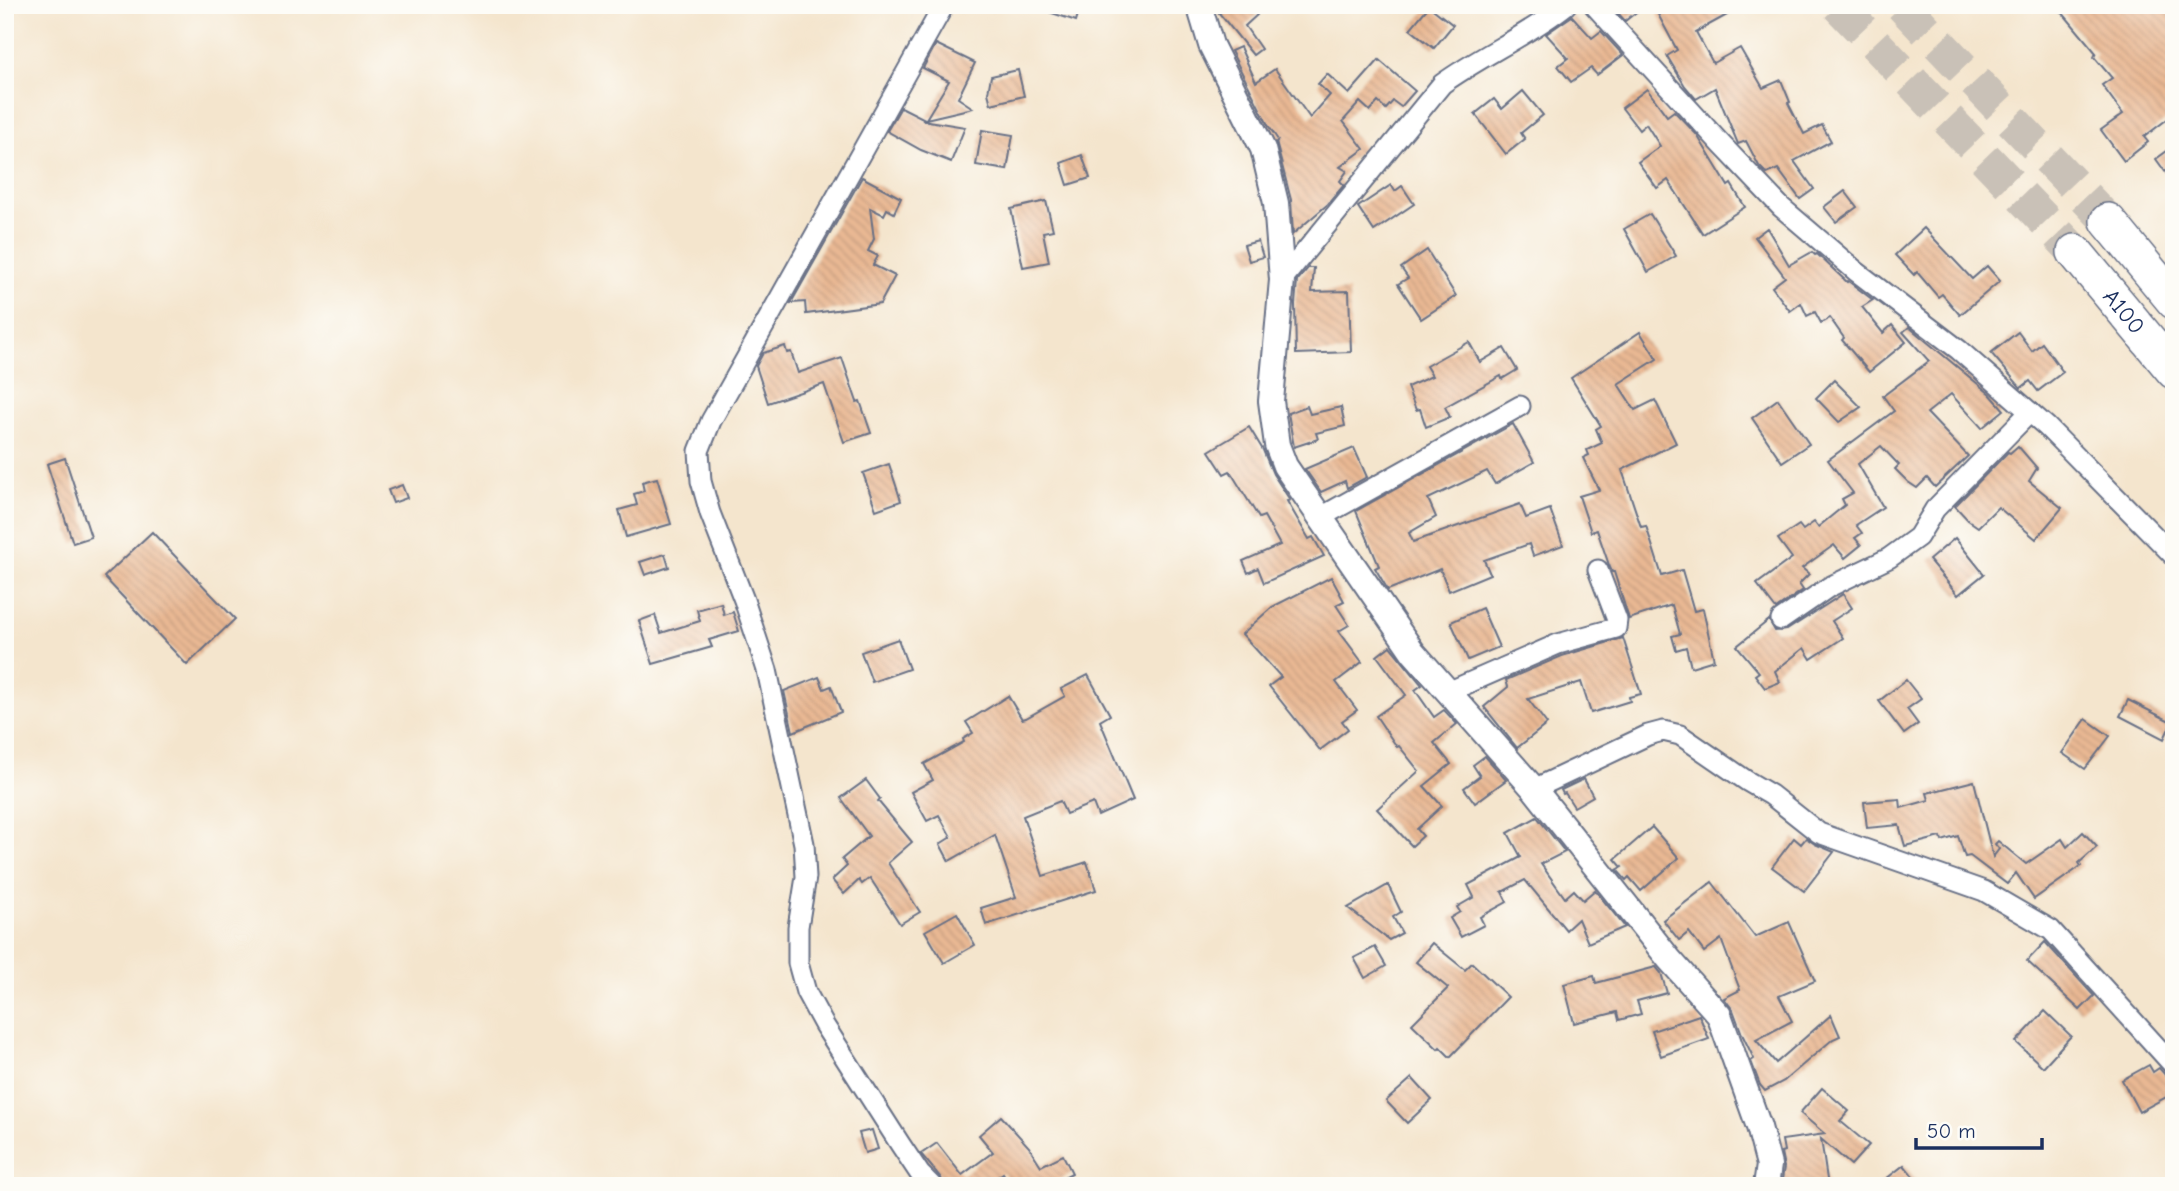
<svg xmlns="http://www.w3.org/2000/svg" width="2179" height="1191" viewBox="0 0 2179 1191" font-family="'Comic Neue',sans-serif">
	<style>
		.building { fill: url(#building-back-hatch) }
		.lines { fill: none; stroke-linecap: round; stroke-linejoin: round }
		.motorway-tunnel { stroke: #c9c1b7; stroke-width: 35; stroke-dasharray: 35 18; stroke-linecap: butt }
		.minor-casing { stroke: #676f85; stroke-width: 23 }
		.tertiary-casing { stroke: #676f85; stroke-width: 28 }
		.motorway-casing { stroke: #676f85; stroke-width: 38 }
		.minor { stroke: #fff; stroke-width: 19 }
		.tertiary { stroke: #fff; stroke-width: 24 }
		.motorway { stroke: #fff; stroke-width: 35 }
		.labels { text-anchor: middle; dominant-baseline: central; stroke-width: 7; stroke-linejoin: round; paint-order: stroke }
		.street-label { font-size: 23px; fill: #1b2f5e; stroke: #fdfcf7 }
	</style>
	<defs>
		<pattern id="building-back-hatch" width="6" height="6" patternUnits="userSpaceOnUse" patternTransform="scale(1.75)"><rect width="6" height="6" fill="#e9b893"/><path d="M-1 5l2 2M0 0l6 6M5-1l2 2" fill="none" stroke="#c79e81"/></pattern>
	</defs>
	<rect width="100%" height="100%" fill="#fdfcf7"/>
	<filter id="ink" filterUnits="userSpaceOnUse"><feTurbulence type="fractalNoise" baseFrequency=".0143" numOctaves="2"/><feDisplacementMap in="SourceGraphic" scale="14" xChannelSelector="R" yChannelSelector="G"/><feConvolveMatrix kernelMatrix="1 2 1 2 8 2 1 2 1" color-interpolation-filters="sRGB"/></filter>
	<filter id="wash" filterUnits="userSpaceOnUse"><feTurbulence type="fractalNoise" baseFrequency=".00686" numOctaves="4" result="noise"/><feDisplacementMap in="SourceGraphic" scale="28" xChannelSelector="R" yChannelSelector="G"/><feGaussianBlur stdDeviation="1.57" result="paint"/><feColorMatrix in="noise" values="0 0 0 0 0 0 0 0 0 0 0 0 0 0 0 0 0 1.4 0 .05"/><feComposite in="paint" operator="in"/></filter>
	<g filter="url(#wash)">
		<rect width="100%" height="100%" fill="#f4e5cd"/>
		<g id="blocks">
			<g class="building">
				<path d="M1037,5H1081L1076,21L1037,8Z"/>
				<path d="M1230,5H1249L1257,15L1245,26L1261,49L1253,55L1219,13Z"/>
				<path d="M1611,5H1645L1625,21Z"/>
				<path d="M1653,5H1722L1727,15L1696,32L1713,63L1740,48L1763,88L1781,80L1790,102L1788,103L1804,134L1822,125L1831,141L1794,161L1814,189L1800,199L1778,169L1767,174L1759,166L1746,141L1738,144L1715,88L1696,99L1685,86L1667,56L1677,50Z"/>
				<path d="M2056,5H2174V114L2144,137L2148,142L2124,161L2101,130L2123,114L2102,85L2112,78L2094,57L2096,53Z"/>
				<path d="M1429,6L1453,25L1434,48L1410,29Z"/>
				<path d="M1572,16L1592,38L1601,31L1623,55L1597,75L1591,68L1571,82L1558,66L1568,58L1546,34Z"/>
				<path d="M936,44L975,63L958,98L973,108L926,119L949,81L923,68Z"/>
				<path d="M1240,47L1256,82L1275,69L1310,118L1330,95L1318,84L1327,74L1349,94L1379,60L1415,91L1401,107L1393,101L1386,109L1378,102L1370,111L1360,102L1343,121L1364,149L1340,167L1347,171L1340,181L1344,185L1328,204L1293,234L1291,200L1276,142L1278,140L1268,125L1231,51Z"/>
				<path d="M1018,70L1024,96L991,104L988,93L991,76Z"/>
				<path d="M1647,89L1667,116L1674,111L1697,135L1728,186L1731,184L1745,207L1703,234L1668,180L1657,188L1638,162L1660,146L1646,124L1639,130L1622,108Z"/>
				<path d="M1523,91L1543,115L1521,133L1525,139L1506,154L1475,114L1494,99L1502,109Z"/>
				<path d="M901,107L925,119L922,120L965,127L951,162L921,150L887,131Z"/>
				<path d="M982,130L1013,135L1007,170L976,165Z"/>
				<path d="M2174,146V184L2156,159Z"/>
				<path d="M1082,155L1090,178L1068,185L1061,163Z"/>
				<path d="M862,177L901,198L894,213L887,209L884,215L870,208L874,239L868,251L878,256L873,265L895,276L880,304L806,314L805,302L791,303Z"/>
				<path d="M1391,185L1395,191L1402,186L1414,204L1374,231L1358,207Z"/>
				<path d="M1845,191L1857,207L1836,222L1824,207Z"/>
				<path d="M1046,201L1053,230L1043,232L1049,262L1023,267L1011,209Z"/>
				<path d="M1650,214L1676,256L1648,272L1624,229Z"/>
				<path d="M1767,228L1789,265L1812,252L1815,255L1817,254L1847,282L1848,281L1873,300L1862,307L1883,333L1892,325L1906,342L1869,372L1842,340L1844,338L1830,318L1821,323L1815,312L1807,316L1801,303L1790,311L1772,287L1785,277L1755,237Z"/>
				<path d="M1924,228L1972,279L1987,266L2000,281L1960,315L1942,294L1938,297L1917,272L1914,275L1895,255Z"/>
				<path d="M1258,241L1263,257L1249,261L1244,245Z"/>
				<path d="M1427,250L1456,296L1421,319L1398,284L1408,278L1401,268Z"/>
				<path d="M1308,268H1314L1312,292L1349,291L1351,352L1296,354L1295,304L1297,281Z"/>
				<path d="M1909,327L1990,394L2004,410L1982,428L1951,394L1927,413L1968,456L1935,487L1927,478L1917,488L1908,482L1895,469L1899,465L1881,446L1858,464L1883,507L1856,525L1862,533L1855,538L1861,545L1845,558L1834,545L1802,568L1809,574L1799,584L1803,590L1776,609L1757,584L1792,558L1778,539L1799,525L1803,530L1814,522L1818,527L1845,505L1842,499L1853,493L1828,460L1894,411L1883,396L1929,361L1903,332Z"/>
				<path d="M1640,332L1657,359L1618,384L1635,410L1655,400L1676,443L1622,470L1641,527L1646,526L1662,576L1682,570L1694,611L1703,609L1714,660L1691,667L1686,647L1676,650L1672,636L1680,634L1672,605L1629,619L1614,572H1612L1609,565L1597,530L1591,532L1579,496L1599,490L1583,458L1589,455L1587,450L1602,443L1596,429L1601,426L1571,378Z"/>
				<path d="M2018,332L2032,351L2042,343L2063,372L2038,391L2030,381L2021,388L1991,353Z"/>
				<path d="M1469,342L1480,362L1504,348L1517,370L1502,379L1501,376L1445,407L1450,417L1426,427L1420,409L1416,410L1407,387L1432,376L1426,366Z"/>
				<path d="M785,346L787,353L791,352L798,373L842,358L857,402L860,401L871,433L844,442L824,384L768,403L756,366L763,353Z"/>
				<path d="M1834,380L1861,407L1839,422L1816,398Z"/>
				<path d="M1778,399L1809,444L1782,462L1752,418Z"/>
				<path d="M1307,406L1310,414L1341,407L1345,426L1316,433L1318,439L1294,447L1288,413Z"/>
				<path d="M1513,424L1534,462L1495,484L1487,471L1428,499L1436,517L1409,533L1413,542L1520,504L1526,518L1550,509L1563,545L1533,556L1529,544L1484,560L1490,574L1449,591L1440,569L1388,590L1375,568L1379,566L1356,511Z"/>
				<path d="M1249,427L1263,450L1273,474L1290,500L1287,501L1309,539L1313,537L1324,556L1264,583L1258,568L1248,573L1243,561L1280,545L1264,516L1259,518L1230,471L1224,474L1209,451Z"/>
				<path d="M2018,446L2037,468L2029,481L2062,508L2036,539L1998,507L1978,527L1968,520L1955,506L2008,452L2010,453Z"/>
				<path d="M1354,448L1367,477L1347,488L1345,481L1321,492L1305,469Z"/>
				<path d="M65,458L91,537L73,543L47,464Z"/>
				<path d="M889,464L901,501L876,510L863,473Z"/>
				<path d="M657,478L671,524L626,537L619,510L637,505L634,494L644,491L642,482Z"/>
				<path d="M402,485L407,498L393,503L388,490Z"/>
				<path d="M152,532L235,619L187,665L104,577Z"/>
				<path d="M1955,538L1984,574L1958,595L1929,560Z"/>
				<path d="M665,554L669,567L645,575L640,562Z"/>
				<path d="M1331,577L1344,601L1336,605L1349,625L1339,631L1362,662L1336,682L1357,710L1342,721L1348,729L1320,750L1269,686L1281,677L1242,634L1272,607Z"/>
				<path d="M1843,594L1852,608L1832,621L1843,638L1811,659L1804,648L1775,671L1780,682L1765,688L1755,675L1759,672L1737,646L1769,620L1775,631L1787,630Z"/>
				<path d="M721,603L724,615L733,612L739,631L709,640L712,647L653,664L639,621L655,615L661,633L700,621L697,610Z"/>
				<path d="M1482,608L1499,647L1468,660L1451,622Z"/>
				<path d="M1623,638L1641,694L1629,697L1630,701L1591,713L1581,682L1528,699L1547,724L1517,748L1484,707L1508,687L1506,680L1562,656Z"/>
				<path d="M898,639L909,669L872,682L861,652Z"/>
				<path d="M1390,646L1422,685L1415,690L1434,717L1444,710L1457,724L1434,743L1451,764L1424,786L1442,806L1417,829L1423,836L1412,846L1377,809L1419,771L1399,746L1397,747L1376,716L1406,695L1377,656Z"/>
				<path d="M1088,675L1110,715L1100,721L1133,800L1098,816L1093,803L1066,814L1060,801L1023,816L1043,876L1087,862L1096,890L986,925L981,908L1016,897L995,835L949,861L940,844L951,837L939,815L927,821L911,792L933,780L924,764L964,742L963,739L973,733L966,722L1008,696L1022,719L1026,718L1065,696L1061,689Z"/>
				<path d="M819,677L824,689L831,686L841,712L793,732L784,691Z"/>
				<path d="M1906,680L1921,699L1907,709L1918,724L1904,734L1879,701Z"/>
				<path d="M2128,700L2172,722L2164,739L2120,716Z"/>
				<path d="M2086,719L2110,736L2085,769L2062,753Z"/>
				<path d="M1485,756L1506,780L1475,803L1464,788L1480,776L1473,765Z"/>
				<path d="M1584,779L1593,796L1574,807L1565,793L1563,794L1561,790Z"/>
				<path d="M866,780L880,799L878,801L912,842L888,863L920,912L900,924L870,878L862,884L859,880L844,894L832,880L847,866L842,859L869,836L841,798Z"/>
				<path d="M1974,781L1993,857L1999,849L1995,844L1998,841L2026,864L2062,839L2067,847L2083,832L2097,847L2079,863L2081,866L2034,899L2016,873L2007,884L1970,856L1965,857L1958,836L1942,841L1941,837L1905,846L1899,825L1867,828L1864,802L1900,799L1901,808L1929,800L1927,793Z"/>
				<path d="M1537,817L1565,852L1541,864L1565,898L1574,890L1583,900L1595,890L1625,927L1588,943L1578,919L1566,930L1525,880L1502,892L1507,902L1480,917L1484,925L1461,937L1450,918L1460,912L1457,907L1474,897L1468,885L1521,857L1508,833Z"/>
				<path d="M1652,827L1679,858L1641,891L1629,877L1626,880L1617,870L1622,867L1615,859Z"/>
				<path d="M1794,838L1801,844L1806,838L1815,844L1834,852L1804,891L1772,867Z"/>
				<path d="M1712,882L1755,937L1789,922L1815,981L1779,996L1792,1021L1756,1040L1776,1063L1831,1015L1840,1036L1833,1039L1784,1081L1765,1091L1760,1085L1751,1061L1754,1059L1742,1034L1733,1010L1724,998L1740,990L1721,939L1704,952L1689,932L1679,940L1663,920Z"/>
				<path d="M1388,885L1401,912L1393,917L1402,933L1389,940L1348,908Z"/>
				<path d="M957,913L975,945L944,963L925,931Z"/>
				<path d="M2045,942L2094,996L2080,1010L2027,961Z"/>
				<path d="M1432,943L1465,970L1472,963L1508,997L1450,1057L1440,1047L1438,1049L1412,1024L1448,988L1416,962Z"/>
				<path d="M1375,947L1386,966L1365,978L1354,958Z"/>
				<path d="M1656,967L1661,973L1667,993L1637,1001L1641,1014L1619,1020L1617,1012L1574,1023L1564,984L1594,976L1596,983Z"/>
				<path d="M2045,1011L2071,1036L2043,1067L2016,1042Z"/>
				<path d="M1699,1015L1709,1039L1661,1056L1652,1031Z"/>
				<path d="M2149,1065L2153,1072L2159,1068L2165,1075L2174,1078V1093L2139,1112L2122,1080Z"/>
				<path d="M1412,1078L1432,1100L1407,1123L1386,1101Z"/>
				<path d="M1822,1088L1849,1111L1840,1121L1869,1145L1851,1165L1821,1139L1828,1186H1781L1784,1167L1781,1152L1784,1151L1782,1140L1825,1134L1800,1113Z"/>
				<path d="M1001,1116L1029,1147L1041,1166L1063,1155L1072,1173L1046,1186H1011L1003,1173L986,1186H944L941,1178L921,1154L937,1143L962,1175L993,1152L979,1135Z"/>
				<path d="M872,1130L878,1149L865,1153L859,1133Z"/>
				<path d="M1904,1165L1921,1186H1877Z"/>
			</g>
		</g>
	</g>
	<g filter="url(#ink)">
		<use href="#blocks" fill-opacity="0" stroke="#676f85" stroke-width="2"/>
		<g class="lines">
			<g class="motorway-tunnel">
				<path d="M1838,5L2075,252"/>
				<path d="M1902,5L2108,221"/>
			</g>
			<defs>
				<g id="minor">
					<path d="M1594,5L1722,145L1781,207L1857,272L1959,350L2047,427L2174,556"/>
					<path d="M1282,280L1442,84C1482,55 1527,36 1566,5"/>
					<path d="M1321,517L1520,406"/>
					<path d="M1781,620L1829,587L1889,558L1918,537L1935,509L2030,412"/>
					<path d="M1448,692L1558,644L1616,628L1617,620L1598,570"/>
					<path d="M1534,789L1648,735L1663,731L1680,735L1747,781L1771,795L1819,833L1984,891L2051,930L2174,1066"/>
					<path d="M932,1186L920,1174L900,1144L824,1025L806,992L798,963V927L806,877L804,844L767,670L744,600L710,513L701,481L699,451L711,421L944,5"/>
				</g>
				<path id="tertiary" d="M1199,5L1211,45L1263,149L1276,203L1282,280L1271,401L1277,445L1285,466L1413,652L1534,789L1669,959L1719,1015L1759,1127L1769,1165L1766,1186"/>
				<g id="motorway">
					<path d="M2108,221L2174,301"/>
					<path id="s1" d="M2075,252L2174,371"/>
				</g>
			</defs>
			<use href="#minor" class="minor-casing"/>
			<use href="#tertiary" class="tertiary-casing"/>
			<use href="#motorway" class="motorway-casing"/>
			<use href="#minor" class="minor"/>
			<use href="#tertiary" class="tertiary"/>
			<use href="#motorway" class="motorway"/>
		</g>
	</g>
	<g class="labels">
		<g class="street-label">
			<text stroke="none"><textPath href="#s1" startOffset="77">A100</textPath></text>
		</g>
	</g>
	<rect width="2179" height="1191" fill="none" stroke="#fdfcf7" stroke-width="28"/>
	<path d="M1916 1138v10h126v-10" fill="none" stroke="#1b2f5e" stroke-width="3.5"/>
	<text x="1927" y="1138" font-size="21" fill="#1b2f5e" stroke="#fdfcf7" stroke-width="5" paint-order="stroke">50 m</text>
</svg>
